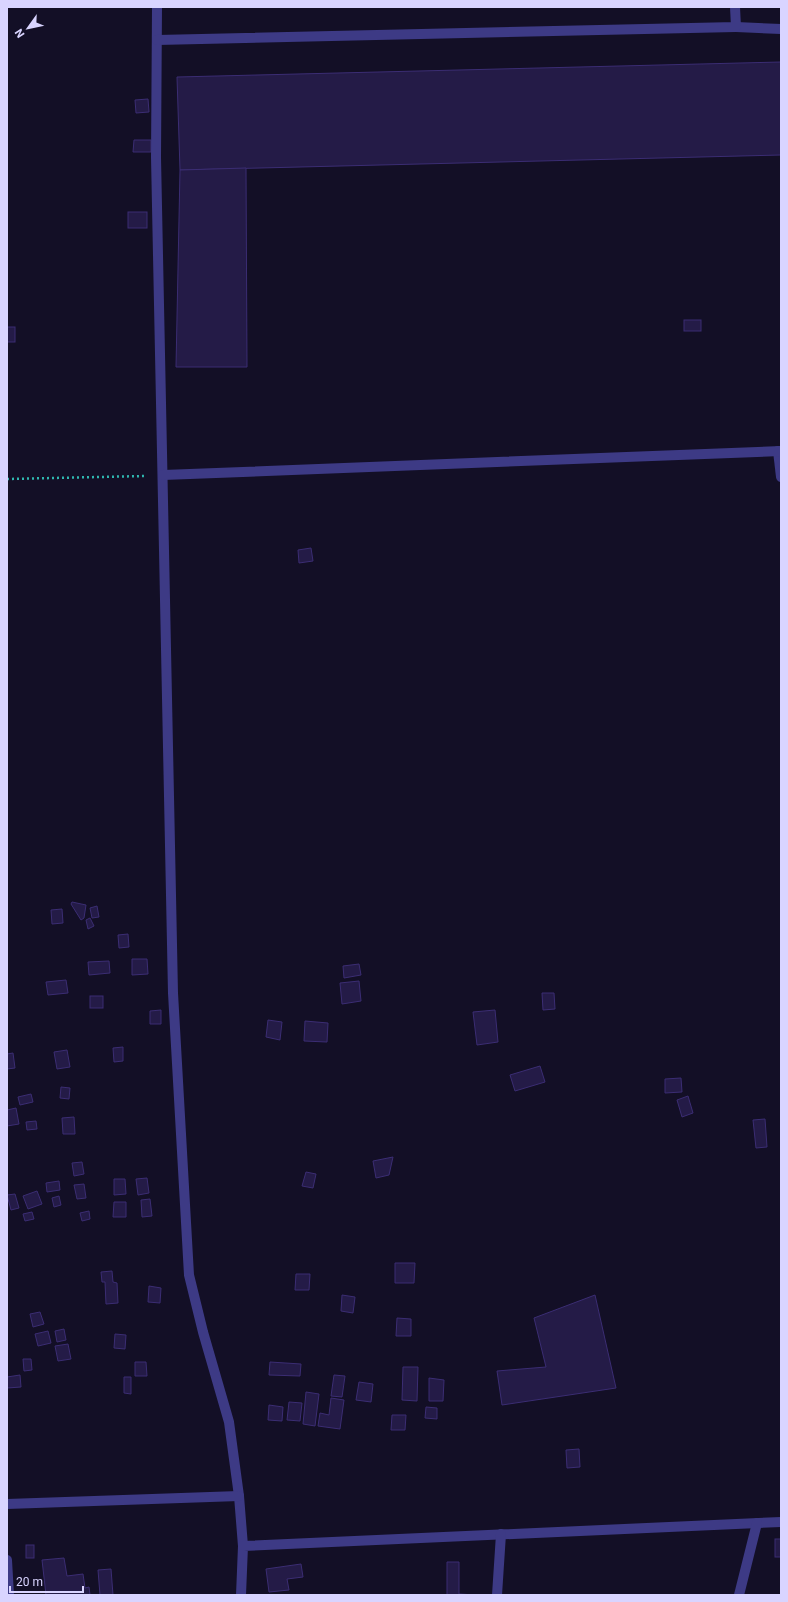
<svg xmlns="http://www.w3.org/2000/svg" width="788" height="1602" viewBox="0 0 788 1602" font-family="Roboto,sans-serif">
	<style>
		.building { fill: #241b47; stroke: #3b2d73 }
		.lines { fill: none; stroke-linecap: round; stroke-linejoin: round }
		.path { stroke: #2fb8b0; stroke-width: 2.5; stroke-dasharray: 2 3; stroke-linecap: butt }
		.minor { stroke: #3d3a85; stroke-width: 10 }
	</style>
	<rect width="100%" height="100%" fill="#130f26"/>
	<g class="building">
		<path d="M781,62V155L180,170L177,77Z"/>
		<path d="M148,99L149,112L136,113L135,100Z"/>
		<path d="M134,140H151V152H133Z"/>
		<path d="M246,168L247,367H176L180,170Z"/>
		<rect x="128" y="212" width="19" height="16"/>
		<rect x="684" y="320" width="17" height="11"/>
		<rect x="7" y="327" width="8" height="15"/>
		<path d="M311,548L313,561L299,563L298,550Z"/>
		<path d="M72,902L86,905L84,918L81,920L71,904Z"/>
		<path d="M97,906L99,917L92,918L90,908Z"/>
		<path d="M62,909L63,923L52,924L51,910Z"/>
		<path d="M90,918L94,926L88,929L86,920Z"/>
		<path d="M128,934L129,947L119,948L118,935Z"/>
		<path d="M132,959H147L148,974L132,975Z"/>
		<path d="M109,961L110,973L89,975L88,962Z"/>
		<path d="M359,964L361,975L344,978L343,966Z"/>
		<path d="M66,980L68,993L48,995L46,982Z"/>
		<path d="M359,981L361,1001L342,1004L340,983Z"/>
		<path d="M542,993H554L555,1009L543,1010Z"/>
		<rect x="90" y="996" width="13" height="12"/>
		<path d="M161,1010V1024H150V1011Z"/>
		<path d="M495,1010L498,1042L477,1045L473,1012Z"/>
		<path d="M268,1020L282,1022L280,1040L266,1037Z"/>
		<path d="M305,1021L328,1023L327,1042L304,1041Z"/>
		<path d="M123,1047V1061L114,1062L113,1048Z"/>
		<path d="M67,1050L70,1067L57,1069L54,1052Z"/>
		<path d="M13,1053L15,1068L7,1069V1054Z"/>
		<path d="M540,1066L545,1082L515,1091L510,1075Z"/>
		<path d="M681,1078L682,1092L665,1093V1079Z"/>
		<path d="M61,1087L70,1088L69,1099L60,1098Z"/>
		<path d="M31,1094L33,1102L20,1105L18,1097Z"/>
		<path d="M688,1096L693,1113L682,1117L677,1100Z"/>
		<path d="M16,1108L19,1124L7,1126V1110Z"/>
		<path d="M74,1117L75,1134H63L62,1118Z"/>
		<path d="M765,1119L767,1147L756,1148L753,1120Z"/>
		<path d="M36,1121L37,1129L27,1130L26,1122Z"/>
		<path d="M393,1157L389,1175L376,1178L373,1161Z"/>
		<path d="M82,1162L84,1174L74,1176L72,1163Z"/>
		<path d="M306,1172L316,1174L313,1188L302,1186Z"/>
		<path d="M147,1178L149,1193L138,1195L136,1179Z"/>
		<path d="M114,1179H125L126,1194L114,1195Z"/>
		<path d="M59,1181L60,1190L47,1192L46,1183Z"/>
		<path d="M84,1184L86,1198L77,1199L74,1185Z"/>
		<path d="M37,1191L42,1204L28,1209L23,1196Z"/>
		<path d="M15,1194L19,1208L11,1210L7,1195Z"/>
		<path d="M59,1196L61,1205L54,1207L52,1198Z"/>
		<path d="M150,1199L152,1216L142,1217L141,1200Z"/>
		<path d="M114,1202H126V1217H113Z"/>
		<path d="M89,1211L90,1219L82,1221L80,1213Z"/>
		<path d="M32,1212L34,1219L25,1221L23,1214Z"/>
		<path d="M395,1263H415L414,1283H395Z"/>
		<path d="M112,1271L113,1282L117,1283L118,1303L106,1304L105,1282H102L101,1272Z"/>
		<path d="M296,1274H310L309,1290H295Z"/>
		<path d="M149,1286L161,1288L160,1303L148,1302Z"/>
		<path d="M342,1295L355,1297L353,1313L341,1311Z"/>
		<path d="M595,1295L616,1388L502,1405L497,1371L546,1367L534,1318Z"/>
		<path d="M40,1312L44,1324L33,1327L30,1314Z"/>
		<path d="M397,1318L411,1319V1336H396Z"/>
		<path d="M64,1329L66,1340L57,1342L55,1331Z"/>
		<path d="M48,1331L51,1343L38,1346L35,1334Z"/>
		<path d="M115,1334L126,1335L125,1349L114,1348Z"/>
		<path d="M68,1344L71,1359L58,1361L55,1346Z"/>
		<path d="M23,1359H31L32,1370L24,1371Z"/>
		<path d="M135,1362H146L147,1376H135Z"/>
		<path d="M270,1362L301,1364L300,1376L269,1375Z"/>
		<path d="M403,1367H418L417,1401L402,1400Z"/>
		<path d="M20,1375L21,1387L7,1388V1377Z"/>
		<path d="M334,1375L345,1376L342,1397L331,1396Z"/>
		<path d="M124,1377H131V1394L124,1393Z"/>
		<path d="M429,1378L444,1380L443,1401H429Z"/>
		<path d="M359,1382L373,1384L371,1402L356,1400Z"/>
		<path d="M306,1392L319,1394L315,1426L303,1424Z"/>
		<path d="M331,1398L344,1400L340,1429L318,1426L320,1413L329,1415Z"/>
		<path d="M289,1402L302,1403L300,1421L287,1420Z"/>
		<path d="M269,1405L283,1407L282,1421L268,1420Z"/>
		<path d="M426,1407L437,1408V1419L425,1418Z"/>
		<path d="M392,1415H406L405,1430H391Z"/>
		<path d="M579,1449L580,1467L567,1468L566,1450Z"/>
		<rect x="775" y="1539" width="6" height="18"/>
		<rect x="26" y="1545" width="8" height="13"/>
		<path d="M64,1558L67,1576L83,1574L85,1588L89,1587L90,1595H46L42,1560Z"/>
		<path d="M447,1562H459V1594L476,1595H447Z"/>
		<path d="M301,1564L303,1577L287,1579L289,1590L269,1592L266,1569Z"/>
		<path d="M111,1569L113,1595H100L98,1570Z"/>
	</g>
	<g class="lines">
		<path class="path" d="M7,479L145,476"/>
		<g class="minor">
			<path d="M157,7L156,157L173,993L189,1275L203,1332L229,1422L239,1496L243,1546"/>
			<path d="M736,27L781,29"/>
			<path d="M157,40L736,27L735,7"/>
			<path d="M778,451L781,477"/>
			<path d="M163,475L781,451"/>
			<path d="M7,1504L239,1496"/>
			<path d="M7,1560L9,1595"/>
			<path d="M241,1595L243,1546L781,1522"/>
			<path d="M497,1595L501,1534"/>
			<path d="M739,1595L757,1523"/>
		</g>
	</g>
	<rect width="788" height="1602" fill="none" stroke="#d9d4ff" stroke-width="16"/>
	<g transform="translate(28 28) rotate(237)" stroke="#130f26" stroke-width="3" paint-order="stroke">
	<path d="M0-3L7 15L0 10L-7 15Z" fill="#d9d4ff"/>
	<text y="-6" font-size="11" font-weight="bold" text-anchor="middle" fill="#d9d4ff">N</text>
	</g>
	<path d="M10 1586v6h73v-6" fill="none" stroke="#d9d4ff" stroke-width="2"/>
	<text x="16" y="1586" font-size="12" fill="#d9d4ff" stroke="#130f26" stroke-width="3" paint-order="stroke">20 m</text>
</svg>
